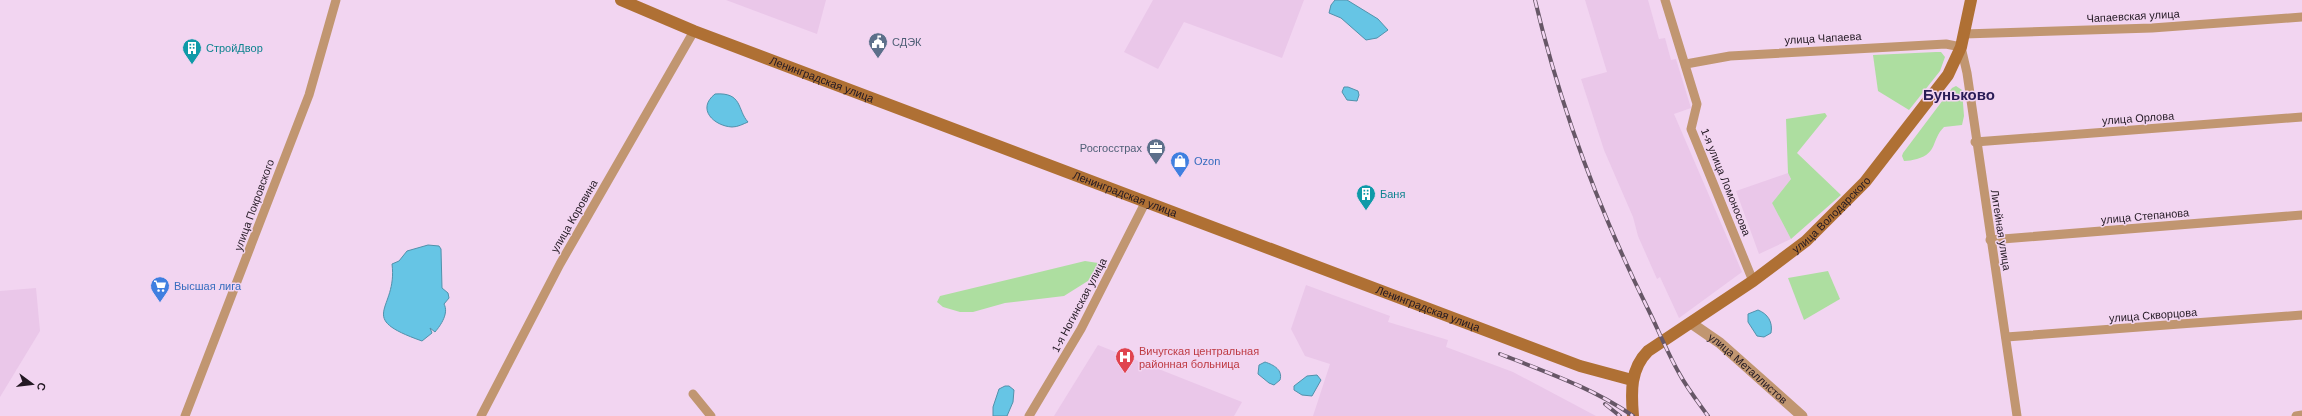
<svg xmlns="http://www.w3.org/2000/svg" width="2302" height="416" viewBox="0 0 2302 416" font-family="Helvetica,sans-serif">
	<style>
		.built { fill: #eac7e9 }
		.green { fill: #addea0 }
		.water { fill: #66c5e5; stroke: #5291ab }
		.lines { fill: none; stroke-linecap: round; stroke-linejoin: round }
		.minor { stroke: #c19671; stroke-width: 9 }
		.tertiary { stroke: #c19671; stroke-width: 11 }
		.secondary { stroke: #af7034; stroke-width: 12 }
		.rail-casing { stroke: #675767; stroke-width: 4 }
		.rail { stroke: #f2d5f1; stroke-width: 2.5; stroke-dasharray: 8; stroke-linecap: butt }
		.labels { text-anchor: middle; dominant-baseline: central; stroke-width: 3; stroke-linejoin: round; paint-order: stroke }
		.street-label { font-size: 11px; fill: #231923; stroke: #f2d5f1 }
		.service-label { font-size: 11px; fill: #4e5e75; stroke: #f2d5f1; text-anchor: start }
		.culture-label { font-size: 11px; fill: #0d838f; stroke: #f2d5f1; text-anchor: start }
		.shop-label { font-size: 11px; fill: #366cbe; stroke: #f2d5f1; text-anchor: start }
		.health-label { font-size: 11px; fill: #be3a42; stroke: #f2d5f1; text-anchor: start }
		.district-label { font-size: 15px; font-weight: bold; fill: #2a1c56; stroke: #f2d5f1 }
	</style>
	<rect width="100%" height="100%" fill="#f2d5f1"/>
	<g class="built">
		<path d="M726,0H826L817,34Z"/>
		<path d="M1153,0H1304L1282,58L1184,22L1158,69L1124,52Z"/>
		<path d="M1585,0H1648L1659,39L1665,38L1671,60L1676,59L1691,108L1674,114L1742,272L1679,318L1660,277L1657,279L1638,236L1633,217L1604,150L1581,79L1607,72Z"/>
		<path d="M1788,173L1791,179L1772,203L1791,239L1759,254L1736,191Z"/>
		<path d="M1306,285L1390,316L1388,322L1448,340L1446,347L1513,372L1596,416H1313L1330,364L1305,356L1291,329Z"/>
		<path d="M36,288L40,331L0,397V291Z"/>
		<path d="M1098,345L1242,402L1234,416H1054Z"/>
	</g>
	<g class="green">
		<path d="M1936,52H1941L1945,57L1940,71L1909,110L1878,91L1873,55Z"/>
		<path d="M1956,86L1962,90L1964,116L1962,125L1944,127C1931,140 1938,153 1917,159C1912,160 1909,161 1904,161L1902,156L1903,153L1952,88Z"/>
		<path d="M1825,113L1827,116L1797,153L1841,195L1791,239L1772,203L1791,179L1788,173L1786,119Z"/>
		<path d="M1085,261L1098,263L1099,274L1064,296L1005,303L973,312H960L943,307L937,302L940,296Z"/>
		<path d="M1828,271L1840,299L1804,320L1788,278Z"/>
	</g>
	<g class="water">
		<path d="M1335,0H1347L1378,19L1388,30L1377,38L1366,40L1341,18L1329,13L1331,5Z"/>
		<path d="M1344,87H1348L1358,91L1359,95L1357,101L1347,100L1342,92Z"/>
		<path d="M715,94C743,92 737,110 748,122C743,124 738,127 732,127C714,126 696,109 715,94Z"/>
		<path d="M428,245L439,246L441,249L442,288L448,293L449,298L444,304C449,313 441,325 435,332L430,328L432,333L422,341C354,317 398,311 392,264L399,261L407,251Z"/>
		<path d="M1758,310C1768,314 1773,322 1771,333L1764,337L1757,336L1748,322V314Z"/>
		<path d="M1265,362C1274,365 1283,370 1280,380L1274,385L1269,383L1258,374L1259,365Z"/>
		<path d="M1317,375L1321,380L1312,396L1302,395L1294,390V386L1307,376Z"/>
		<path d="M1005,386H1009L1014,390L1013,402L1007,416H993V407L999,389Z"/>
	</g>
	<g class="lines">
		<g class="minor">
			<path d="M1665,0L1697,104L1691,129L1753,281"/>
			<path d="M1964,34L2152,28L2302,17"/>
			<path d="M1686,64L1730,56L1946,44L1961,47L1967,73L2017,416"/>
			<path d="M1975,142L2302,117"/>
			<path d="M1990,240L2302,215"/>
			<path d="M2006,337L2302,315"/>
			<path d="M693,394L711,416"/>
			<path d="M185,416L309,95L336,0"/>
			<path d="M481,416L560,264L694,31"/>
			<path d="M1029,416L1081,329L1145,203"/>
			<path d="M2296,416L2302,415"/>
		</g>
		<path class="tertiary" id="s1" d="M1691,323L1720,343L1802,416"/>
		<g class="secondary">
			<path id="s2" d="M621,0L694,31L1580,366L1632,380"/>
			<path id="s3" d="M1633,416C1631,392 1630,369 1648,351L1753,281L1806,241L1865,182L1948,75L1961,47L1971,0"/>
		</g>
		<defs>
			<g id="rail">
				<path d="M1535,0C1560,106 1599,210 1647,307C1658,329 1667,352 1679,373C1687,388 1698,402 1708,416"/>
				<path d="M1500,354C1546,372 1593,388 1633,416"/>
				<path d="M1605,404L1620,416"/>
			</g>
		</defs>
		<use href="#rail" class="rail-casing"/>
		<use href="#rail" class="rail"/>
	</g>
	<defs>
		<symbol id="civic-pin" viewBox="-11 -11 22 30"><path d="M0 17L-7.5 6A9.5 9.5 0 1 1 7.5 6Z" fill="#5c6f8a" stroke="#f2d5f1"/><path d="M-.6-6.5H3V-4.5H.6V-3L4-1V1h2V6H-6V1h2V-1L-.6-3ZM-1.2 2.5V6h2.4V2.5Z" fill="#fff"/></symbol>
		<symbol id="building-pin" viewBox="-11 -11 22 30"><path d="M0 17L-7.5 6A9.5 9.5 0 1 1 7.5 6Z" fill="#0f9aa8" stroke="#f2d5f1"/><path d="M-4-6H4V6H1V3H-1V6H-4ZM-2.5-4.3h1.7v1.8h-1.7ZM.8-4.3h1.7v1.8H.8ZM-2.5-1h1.7V.8h-1.7ZM.8-1h1.7V.8H.8Z" fill="#fff"/></symbol>
		<symbol id="office-pin" viewBox="-11 -11 22 30"><path d="M0 17L-7.5 6A9.5 9.5 0 1 1 7.5 6Z" fill="#5c6f8a" stroke="#f2d5f1"/><path d="M-6-3h4V-5.5h4V-3h4V5H-6ZM-1-4.5V-3h2v-1.5ZM-6 0V1H6V0Z" fill="#fff"/></symbol>
		<symbol id="shop-pin" viewBox="-11 -11 22 30"><path d="M0 17L-7.5 6A9.5 9.5 0 1 1 7.5 6Z" fill="#3f7fe0" stroke="#f2d5f1"/><path d="M-5-2.5h2.3a2.7 3.5 0 0 1 5.4 0H5L5.5 6h-11ZM-1.5-2.5h3a1.5 2.3 0 0 0-3 0Z" fill="#fff"/></symbol>
		<symbol id="supermarket-pin" viewBox="-11 -11 22 30"><path d="M0 17L-7.5 6A9.5 9.5 0 1 1 7.5 6Z" fill="#3f7fe0" stroke="#f2d5f1"/><path d="M-6-5.5h2.5l.6 2H6L4.5 2H-2.5L-4.4-4H-6ZM-1.5 3.2a1.3 1.3 0 1 0 .1 0ZM3 3.2a1.3 1.3 0 1 0 .1 0Z" fill="#fff"/></symbol>
		<symbol id="hospital-pin" viewBox="-11 -11 22 30"><path d="M0 17L-7.5 6A9.5 9.5 0 1 1 7.5 6Z" fill="#e0444e" stroke="#f2d5f1"/><path d="M-5-5h3v3.5h4V-5h3V5h-3V1.5h-4V5h-3Z" fill="#fff"/></symbol>
	</defs>
	<g fill-rule="evenodd">
		<use href="#civic-pin" x="867" y="31" width="22" height="30"/>
		<use href="#building-pin" x="181" y="37" width="22" height="30"/>
		<use href="#office-pin" x="1145" y="137" width="22" height="30"/>
		<use href="#shop-pin" x="1169" y="150" width="22" height="30"/>
		<use href="#building-pin" x="1355" y="183" width="22" height="30"/>
		<use href="#supermarket-pin" x="149" y="275" width="22" height="30"/>
		<use href="#hospital-pin" x="1114" y="346" width="22" height="30"/>
	</g>
	<g class="labels">
		<g class="street-label">
			<text transform="translate(2133 16) rotate(-3)">Чапаевская улица</text>
			<text transform="translate(1823 38) rotate(-3)">улица Чапаева</text>
			<text stroke="none"><textPath href="#s2" startOffset="216">Ленинградская улица</textPath></text>
			<text transform="translate(2138 118) rotate(-4)">улица Орлова</text>
			<text transform="translate(1726 182) rotate(68)">1-я улица Ломоносова</text>
			<text stroke="none"><textPath href="#s2" startOffset="540">Ленинградская улица</textPath></text>
			<text transform="translate(254 205) rotate(-70)">улица Покровского</text>
			<text stroke="none"><textPath href="#s3" startOffset="298">улица Володарского</textPath></text>
			<text transform="translate(574 216) rotate(-60)">улица Коровина</text>
			<text transform="translate(2145 216) rotate(-5)">улица Степанова</text>
			<text transform="translate(2001 230) rotate(81)">Литейная улица</text>
			<text transform="translate(1079 305) rotate(-62)">1-я Ногинская улица</text>
			<text stroke="none"><textPath href="#s2" startOffset="864">Ленинградская улица</textPath></text>
			<text transform="translate(2153 315) rotate(-4)">улица Скворцова</text>
			<text stroke="none"><textPath href="#s1" startOffset="73">улица Металлистов</textPath></text>
		</g>
		<g class="service-label">
			<text x="892" y="42">СДЭК</text>
			<text x="1142" y="148" text-anchor="end">Росгосстрах</text>
		</g>
		<g class="culture-label">
			<text x="206" y="48">СтройДвор</text>
			<text x="1380" y="194">Баня</text>
		</g>
		<g class="shop-label">
			<text x="1194" y="161">Ozon</text>
			<text x="174" y="286">Высшая лига</text>
		</g>
		<g class="health-label">
			<text x="1139" y="351">Вичугская центральная<tspan x="1139" dy="13">районная больница</tspan></text>
		</g>
		<g class="district-label">
			<text x="1959" y="94">Буньково</text>
		</g>
	</g>
	<g transform="translate(32 384) rotate(105)" stroke="#f2d5f1" stroke-width="3" paint-order="stroke">
	<path d="M0-3L7 15L0 10L-7 15Z" fill="#231923"/>
	<text y="-6" font-size="11" font-weight="bold" text-anchor="middle" fill="#231923">С</text>
	</g>
</svg>
